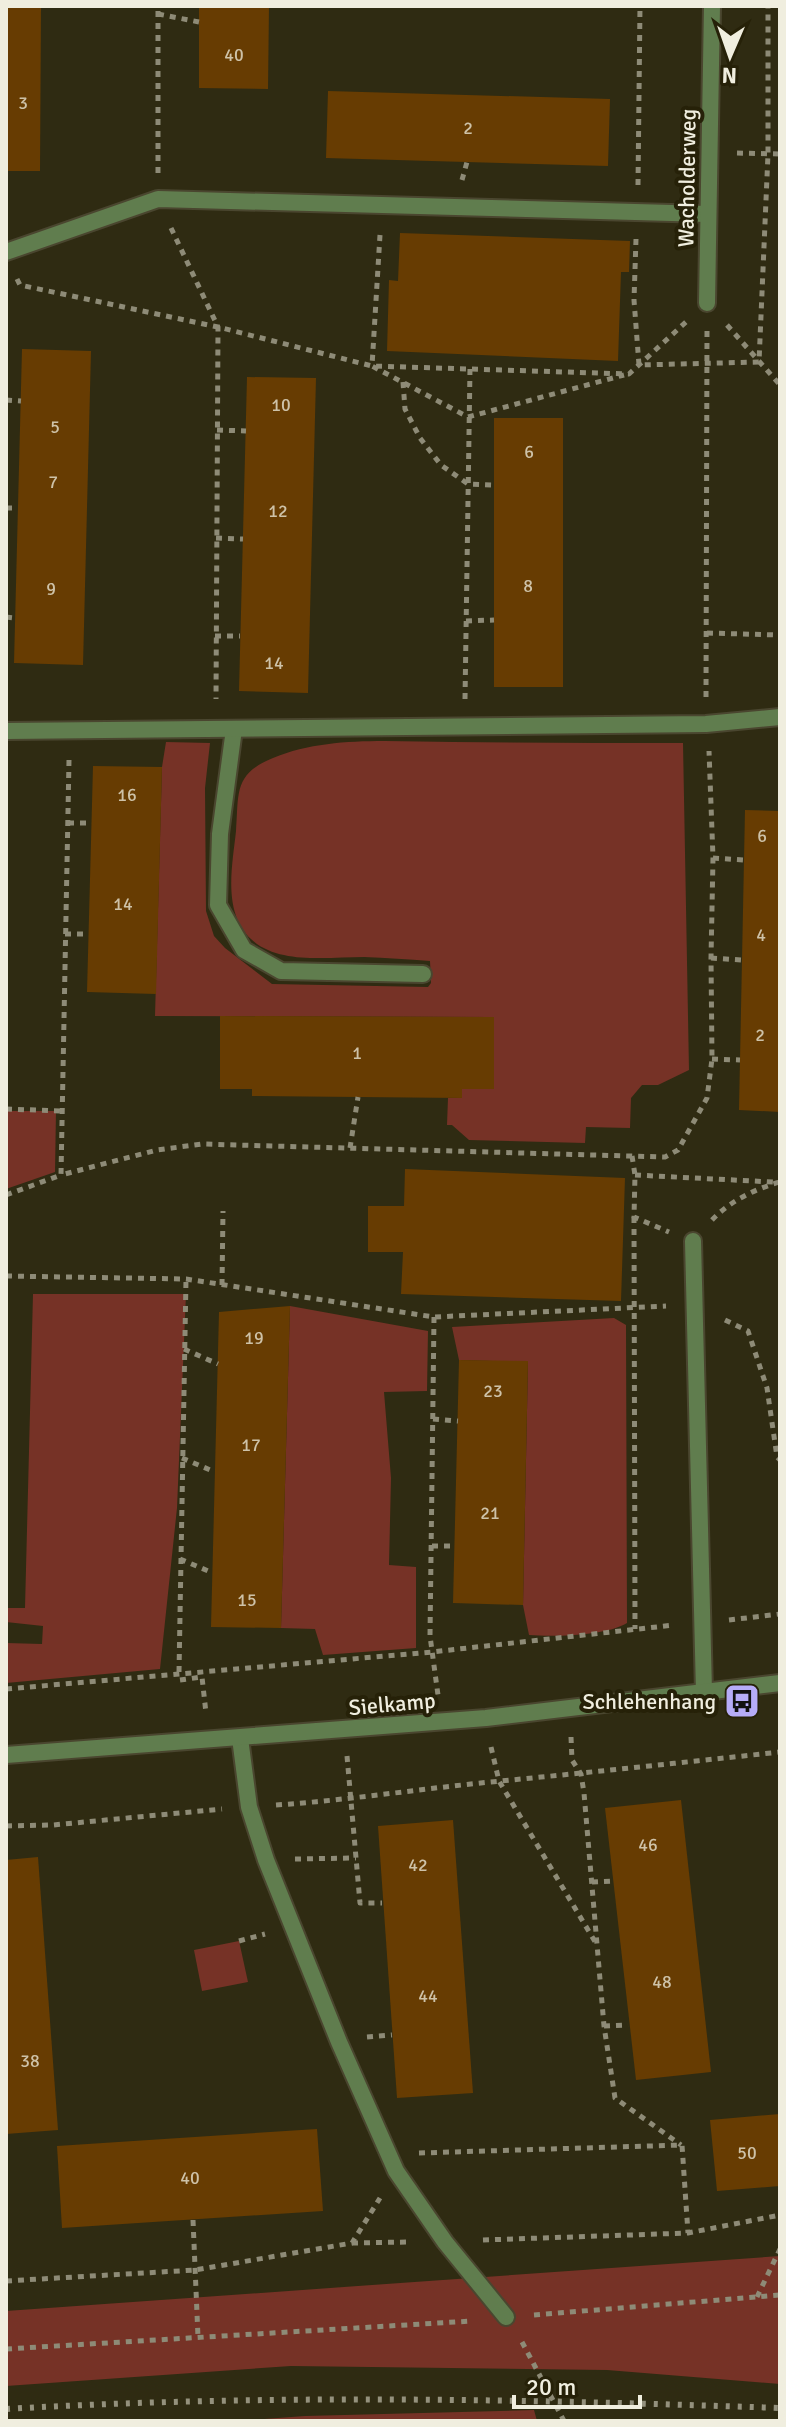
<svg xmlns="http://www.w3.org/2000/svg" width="786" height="2427" viewBox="0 0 786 2427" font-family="Signika,sans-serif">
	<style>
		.green { fill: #763226 }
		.building { fill: #673c02 }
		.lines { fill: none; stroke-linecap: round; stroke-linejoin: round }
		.lane-casing { stroke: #4a462f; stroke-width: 20 }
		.street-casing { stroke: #4a462f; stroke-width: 20 }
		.path { stroke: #8e8b77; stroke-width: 5; stroke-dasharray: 6 6; stroke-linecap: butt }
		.lane { stroke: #607d4e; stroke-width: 16 }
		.street { stroke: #607d4e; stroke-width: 16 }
		.rail { stroke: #94917d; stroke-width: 6; stroke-dasharray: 4 8; stroke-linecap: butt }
		.labels { text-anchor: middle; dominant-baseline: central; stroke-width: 8; stroke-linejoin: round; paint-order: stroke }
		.number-label { font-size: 18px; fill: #cec2a8 }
		.street-label { font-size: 22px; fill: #f0eedf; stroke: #262108 }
		.poi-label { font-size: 22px; fill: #f0eedf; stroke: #262108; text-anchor: end }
	</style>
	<rect width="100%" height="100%" fill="#2f2b12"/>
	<g class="green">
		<path d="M166,742L210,743L205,788L206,911L214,936L225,948L272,984L428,987L431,983L430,961C408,959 386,958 364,957C321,957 260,968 238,921C226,894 233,859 236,831C239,794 233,774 273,758C328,735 395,742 453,742C530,743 606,743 683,743L689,1070L658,1085H642L631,1098L630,1128L586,1127L585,1143L469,1140L452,1125H447L448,1098H462V1089H494V1017L155,1016L162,767Z"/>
		<path d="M6,1111H56L55,1172L6,1189Z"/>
		<path d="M33,1294H186L177,1508L160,1669L6,1683V1643L42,1644L43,1626L6,1622V1608H25Z"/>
		<path d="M290,1306L428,1331L427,1391L384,1392L391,1478L389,1565L416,1567V1648L323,1655L315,1629L281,1628Z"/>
		<path d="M614,1318L626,1325L627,1623C606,1636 554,1637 529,1635L523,1605L528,1362L459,1360L452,1327Z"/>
		<path d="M239,1941L248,1982L202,1991L194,1950Z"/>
		<path d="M780,2256V2384L607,2370L291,2366L6,2386V2311Z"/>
		<path d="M534,2410L537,2421H237L305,2416Z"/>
	</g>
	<g class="building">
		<path d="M6,6H41L40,171H6Z"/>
		<path d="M199,6H269L268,89L199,88Z"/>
		<path d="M328,91L610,99L608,166L326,158Z"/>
		<path d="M400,233L630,241L629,272H621L618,361L387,351L389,280L398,281Z"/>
		<path d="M22,349L91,351L83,665L14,663Z"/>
		<path d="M247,377L316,378L308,693L239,691Z"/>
		<rect x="494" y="418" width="69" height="269"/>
		<path d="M93,766L162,767L156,994L87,992Z"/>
		<path d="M745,810L780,811V1112L739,1110Z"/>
		<path d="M220,1016L494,1017V1089H462V1098L252,1096V1089H220Z"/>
		<path d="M405,1169L625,1178L621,1301L401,1294L403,1252H368V1206H404Z"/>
		<path d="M290,1306L281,1628L211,1627L219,1312Z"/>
		<path d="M459,1360L528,1361L523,1605L453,1603Z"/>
		<path d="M681,1800L711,2072L636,2080L605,1808Z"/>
		<path d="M453,1820L473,2093L397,2098L378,1826Z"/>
		<path d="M38,1857L58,2130L6,2134V1860Z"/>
		<path d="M780,2114V2186L717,2191L710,2120Z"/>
		<path d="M317,2129L323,2211L62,2228L57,2146Z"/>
	</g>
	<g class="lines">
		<defs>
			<g id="lane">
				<path d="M6,252L158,199L708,214"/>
				<path d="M234,729L220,834L218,905L244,950L281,971L423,974"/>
				<path d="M6,731L706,724L780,717"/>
				<path d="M240,1738L249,1807L266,1860L339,2042L396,2171L445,2242L506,2317"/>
			</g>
			<g id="street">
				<path d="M707,303L712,6"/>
				<path d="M693,1241L704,1692"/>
				<path d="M6,1755L486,1718L780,1683"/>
			</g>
		</defs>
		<use href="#lane" class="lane-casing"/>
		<use href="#street" class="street-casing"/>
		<g class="path">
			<path d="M158,14L199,22"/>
			<path d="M737,153L780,154"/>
			<path d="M158,173V6"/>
			<path d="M462,180L467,162"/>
			<path d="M638,185L640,6"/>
			<path d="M171,228L218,327L216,699"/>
			<path d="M380,235L372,366L468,417L624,375"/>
			<path d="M636,239L634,300L639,365L759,362L768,154V6"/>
			<path d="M17,279L20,285L218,327L372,366L629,374L686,322"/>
			<path d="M727,325L780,385"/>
			<path d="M403,382L405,409L420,438L441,465L468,484L494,485"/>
			<path d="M6,400L21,401"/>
			<path d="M217,430L246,431"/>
			<path d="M6,508H18"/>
			<path d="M216,538L243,539"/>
			<path d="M6,617L15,618"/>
			<path d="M466,621L494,620"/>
			<path d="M707,633L780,635"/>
			<path d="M215,636H240"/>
			<path d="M706,697L707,331"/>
			<path d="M465,699L470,368"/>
			<path d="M69,760L61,1175L157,1150L202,1144L665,1157L678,1150L707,1098L712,1059L711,958L713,858L709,751"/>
			<path d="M68,823H91"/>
			<path d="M713,858L744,860"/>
			<path d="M65,934H88"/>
			<path d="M711,958L742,960"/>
			<path d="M712,1059L740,1060"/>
			<path d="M6,1109L61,1111"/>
			<path d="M350,1148L358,1097"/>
			<path d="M632,1156L635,1175L634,1217L669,1232"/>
			<path d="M635,1175L773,1182"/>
			<path d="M6,1195L61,1175"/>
			<path d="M634,1217L635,1629"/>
			<path d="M712,1220C730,1201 755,1189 780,1182"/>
			<path d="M6,1276L186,1279L434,1317L666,1306"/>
			<path d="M222,1285L223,1211"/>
			<path d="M434,1317L430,1636L438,1695"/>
			<path d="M725,1320L748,1331L767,1388L777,1457L780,1460"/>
			<path d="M184,1349L218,1364"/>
			<path d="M433,1419L458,1421"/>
			<path d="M182,1458L215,1472"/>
			<path d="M432,1546H455"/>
			<path d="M180,1559L213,1573"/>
			<path d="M729,1620L780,1614"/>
			<path d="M179,1672L186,1279"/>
			<path d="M180,1680L202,1677L206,1713"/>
			<path d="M6,1689L432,1652L674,1625"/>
			<path d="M571,1737L572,1760L581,1774L584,1793L604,2026L615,2098L681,2145"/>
			<path d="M491,1747L499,1781L597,1945"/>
			<path d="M347,1756L360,1903H382"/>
			<path d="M276,1805C351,1800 425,1788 501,1781C594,1772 687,1762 780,1752"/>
			<path d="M6,1826L53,1825L222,1809"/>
			<path d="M295,1859L356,1858"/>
			<path d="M592,1882L614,1881"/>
			<path d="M239,1941L265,1934"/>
			<path d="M604,2026L628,2025"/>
			<path d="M367,2037L392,2035"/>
			<path d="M419,2153L682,2145L688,2233"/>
			<path d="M193,2220L198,2337"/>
			<path d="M483,2240L688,2233L780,2215"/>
			<path d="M352,2243L409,2242"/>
			<path d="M6,2281L195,2270L352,2243L380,2198"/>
			<path d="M757,2297L780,2249"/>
			<path d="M534,2315L780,2295"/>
			<path d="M522,2342L564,2421"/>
			<path d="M6,2349L472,2321"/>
		</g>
		<use href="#lane" class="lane"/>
		<use href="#street" class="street"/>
		<path class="rail" d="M6,2409C264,2394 522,2399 780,2408"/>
	</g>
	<defs>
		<symbol id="bus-square" viewBox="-11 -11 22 22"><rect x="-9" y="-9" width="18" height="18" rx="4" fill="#b6acf8" stroke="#262108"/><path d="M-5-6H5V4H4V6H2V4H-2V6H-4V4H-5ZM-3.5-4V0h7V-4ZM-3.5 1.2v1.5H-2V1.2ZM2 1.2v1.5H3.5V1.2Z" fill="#111"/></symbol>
	</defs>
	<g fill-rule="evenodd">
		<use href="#bus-square" x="722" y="1681" width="40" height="40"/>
	</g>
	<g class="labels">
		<g class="number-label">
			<text x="234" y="55">40</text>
			<text x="23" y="103">3</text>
			<text x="468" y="128">2</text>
			<text x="281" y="405">10</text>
			<text x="55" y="427">5</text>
			<text x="529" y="452">6</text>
			<text x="53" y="482">7</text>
			<text x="278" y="511">12</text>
			<text x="528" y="586">8</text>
			<text x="51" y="589">9</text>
			<text x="274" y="663">14</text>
			<text x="127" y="795">16</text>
			<text x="762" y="836">6</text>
			<text x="123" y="904">14</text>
			<text x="761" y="935">4</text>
			<text x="760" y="1035">2</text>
			<text x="357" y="1053">1</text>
			<text x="254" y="1338">19</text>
			<text x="493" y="1391">23</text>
			<text x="251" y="1445">17</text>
			<text x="490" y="1513">21</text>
			<text x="247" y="1600">15</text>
			<text x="648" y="1845">46</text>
			<text x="418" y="1865">42</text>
			<text x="662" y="1982">48</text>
			<text x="428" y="1996">44</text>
			<text x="30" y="2061">38</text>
			<text x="747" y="2153">50</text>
			<text x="190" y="2178">40</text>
		</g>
		<g class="street-label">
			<text transform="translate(687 178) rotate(-89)">Wacholderweg</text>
			<text transform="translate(392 1704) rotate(-5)">Sielkamp</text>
		</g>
		<g class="poi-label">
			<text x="716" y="1701">Schlehenhang</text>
		</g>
	</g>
	<rect width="786" height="2427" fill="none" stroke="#f0eedf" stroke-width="16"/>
	<g transform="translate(730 56) rotate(182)" stroke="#262108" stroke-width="6" paint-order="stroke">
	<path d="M0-6L14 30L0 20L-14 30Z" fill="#f0eedf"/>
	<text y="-12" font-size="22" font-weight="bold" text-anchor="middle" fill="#f0eedf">N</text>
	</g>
	<path d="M514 2395v12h126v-12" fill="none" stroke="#f0eedf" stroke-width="4"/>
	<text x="526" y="2395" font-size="24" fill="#f0eedf" stroke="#262108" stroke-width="6" paint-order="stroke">20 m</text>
</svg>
